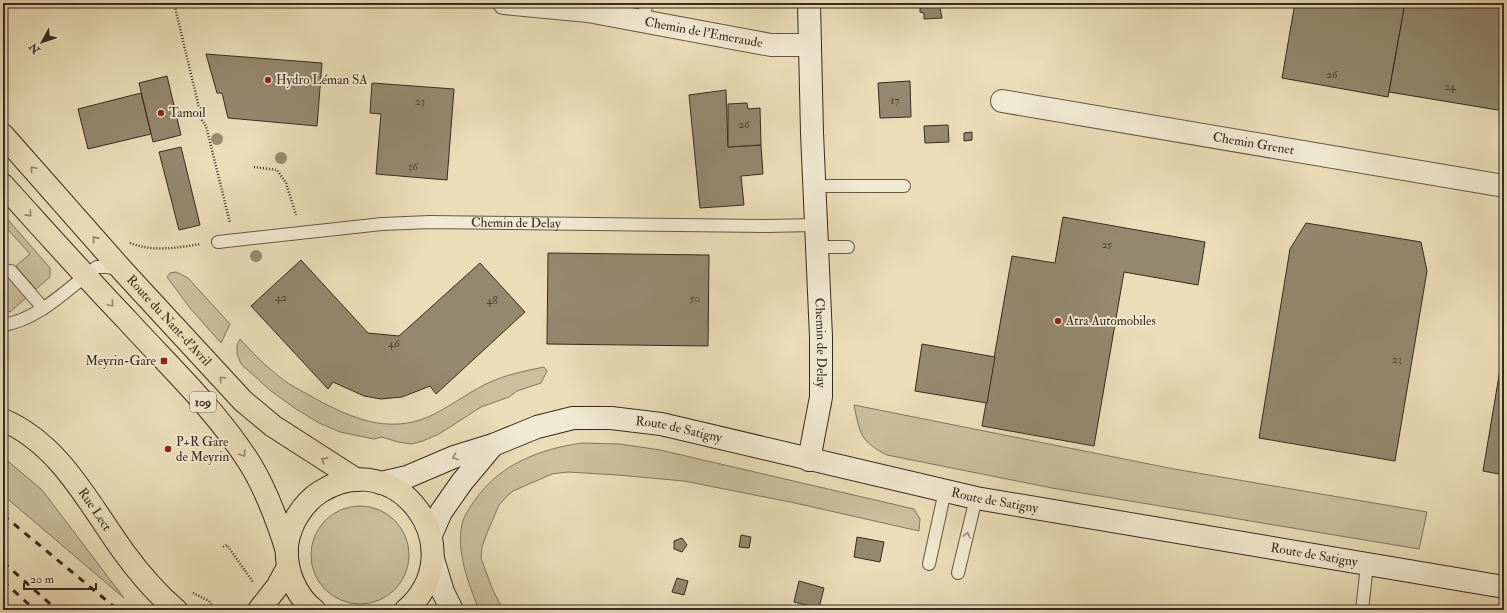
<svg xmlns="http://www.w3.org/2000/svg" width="1507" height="613" viewBox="0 0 1507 613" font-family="'IM FELL Double Pica',serif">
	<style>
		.green { fill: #cbbf9e; stroke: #80755e }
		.building { fill: #94886f; stroke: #362b1f }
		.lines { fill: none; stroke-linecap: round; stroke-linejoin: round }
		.lane-casing { stroke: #635845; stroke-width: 14 }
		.street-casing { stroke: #635845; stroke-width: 24 }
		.secondary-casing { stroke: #362b1f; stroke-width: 24 }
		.primary-casing { stroke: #362b1f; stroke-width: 24 }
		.path { stroke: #362b1f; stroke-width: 2.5; stroke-dasharray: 1 2; stroke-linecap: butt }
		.lane { stroke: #f1e9d1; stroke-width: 12 }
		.street { stroke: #f1e9d1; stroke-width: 22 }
		.secondary { stroke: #f1e9d1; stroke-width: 22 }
		.primary { stroke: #eaddb8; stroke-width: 22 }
		.rail { stroke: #362b1f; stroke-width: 3; stroke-dasharray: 7 7; stroke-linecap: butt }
		.tree { fill: #988c72 }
		.oneway { stroke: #90846c }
		.oneway2 { stroke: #948a78 }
		.poi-dot { fill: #8f2418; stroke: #f1e9d1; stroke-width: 1.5 }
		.labels { text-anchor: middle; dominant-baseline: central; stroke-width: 3.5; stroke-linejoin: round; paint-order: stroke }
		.number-label { font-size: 11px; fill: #4e4233 }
		.shield { fill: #f1e9d1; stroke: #6e6454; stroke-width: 1 }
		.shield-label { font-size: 12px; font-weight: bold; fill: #362b1f }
		.street-label { font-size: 13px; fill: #362b1f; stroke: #f1e9d1 }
		.poi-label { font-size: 13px; fill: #362b1f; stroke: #f1e9d1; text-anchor: start }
	</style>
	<rect width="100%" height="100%" fill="#eaddb8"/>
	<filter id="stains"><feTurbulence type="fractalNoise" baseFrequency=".005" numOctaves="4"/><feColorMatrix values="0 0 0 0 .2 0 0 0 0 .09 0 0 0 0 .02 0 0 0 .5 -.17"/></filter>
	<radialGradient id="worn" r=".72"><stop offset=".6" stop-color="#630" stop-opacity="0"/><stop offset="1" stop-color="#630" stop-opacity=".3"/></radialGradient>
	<g class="green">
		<path d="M3,214L50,268V277L36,289L16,266L30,254L3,224Z"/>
		<path d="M176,272L188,278L230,324L221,343L190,308L167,277L170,273Z"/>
		<path d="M7,274L27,297L11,311L3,314V278Z"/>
		<path d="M240,339C251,351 262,363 275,373C287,384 302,391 316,399C351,418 388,434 428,417C448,408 466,394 486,384C504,375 525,371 544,367L547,371L541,383L517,391L509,397L481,407L439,434L423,441L411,444L398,442L382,437L374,439L340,432L319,423L296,409L271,391L241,364L237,354V345Z"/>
		<path d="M854,405L1174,469L1427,512L1419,549L1052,488L887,455C860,441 860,434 854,405Z"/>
		<path d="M582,443L620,444L660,450L914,509L920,519L919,531L795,503L684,481L618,475L568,472L552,474L513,491L506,497L499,505L487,533L482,547L481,558L492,588L503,610H479C469,585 456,552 462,524C464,516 470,507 475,500C500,464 540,449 582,443Z"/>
		<path d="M3,457L42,490L124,598L3,495Z"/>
		<circle cx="360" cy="555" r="49"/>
	</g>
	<g class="building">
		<path d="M920,3H939L942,18L924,19V13L920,12Z"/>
		<path d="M1295,3H1405L1388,97L1282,78Z"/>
		<path d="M1405,3H1504V111L1389,92Z"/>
		<path d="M206,54L322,63L317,126L228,118L222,93H217Z"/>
		<path d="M167,76L181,135L153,142L139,83Z"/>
		<path d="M910,81L911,117L880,118L878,83Z"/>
		<path d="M372,83L454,89L447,180L376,174L381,114L370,113Z"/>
		<path d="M726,90L728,147L761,145L763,174L741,176L744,205L700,208L689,95Z"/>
		<path d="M141,93L151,134L88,149L78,109Z"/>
		<path d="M747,103L748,109L760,108L761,145L728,147V104Z"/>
		<path d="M948,125L949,142L925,143L924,126Z"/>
		<path d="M972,132V140L964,141V133Z"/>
		<path d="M181,147L200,225L179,230L159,152Z"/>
		<path d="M1063,217L1205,242L1198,285L1124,272L1094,446L982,426L1012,256L1055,263Z"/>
		<path d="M1306,223L1421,242L1427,271L1395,461L1259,438L1290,249Z"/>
		<path d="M548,253L709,255L708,346L547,344Z"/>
		<path d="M301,260L368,333L399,336L480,263L525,312L436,394L430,386L402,397L381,399L364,396L333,382L328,389L251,306Z"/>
		<path d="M922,344L995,357L987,403L915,391Z"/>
		<path d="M1504,346V475L1483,471Z"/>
		<path d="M741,535L751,537L749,548L739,547Z"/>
		<path d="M857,537L884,542L880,562L854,557Z"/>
		<path d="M682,538L687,545L682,552L674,549V541Z"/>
		<path d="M677,578L688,581L684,595L672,592Z"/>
		<path d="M799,581L824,588L819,608L794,602Z"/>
	</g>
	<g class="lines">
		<defs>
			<g id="lane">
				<path d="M644,21L646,3"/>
				<path d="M814,186H904"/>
				<path id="s1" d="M218,242L382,224L430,222L766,226L815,225"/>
				<path d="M817,247H848"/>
				<path d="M11,271L43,308"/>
				<path d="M3,325C39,320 69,287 97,267H107L120,270"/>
				<path d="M929,564L945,491"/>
				<path d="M958,573L976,498"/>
				<path d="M1362,610L1367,565"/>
			</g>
			<g id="street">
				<path id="s2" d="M504,3L588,11L771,45H809"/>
				<path id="s3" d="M1002,101L1504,186"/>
			</g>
			<g id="secondary">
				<path id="s4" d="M809,3L812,133L821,337V397L809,460"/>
				<path id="s5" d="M381,483L407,477L454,457L493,445L537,427L573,418H611L661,424L976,498L1504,587"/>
				<path d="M431,535L441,512L462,482L493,445"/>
				<path d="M433,559L443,592L452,610"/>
			</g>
			<g id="primary">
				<path id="s6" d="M3,135L123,271L243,401L273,426L357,480"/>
				<path d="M3,185C44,230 84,275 126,319C168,365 215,409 249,462C266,489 277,519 287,551"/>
				<path id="s7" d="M3,420C60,444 89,504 123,551C139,573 156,593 176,610"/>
				<path d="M259,610L277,587L288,567"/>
				<path d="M314,610C295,595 285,569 287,545C290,524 302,504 320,492C397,443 475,549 406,610"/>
			</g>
		</defs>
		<use href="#lane" class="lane-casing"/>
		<use href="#street" class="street-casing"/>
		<use href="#secondary" class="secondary-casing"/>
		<use href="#primary" class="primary-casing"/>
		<g class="path">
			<path d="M174,3L202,120L206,126L230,223"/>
			<path d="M254,167L277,170L286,183L296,215"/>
			<path d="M130,243C153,252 177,248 200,244"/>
			<path d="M223,547L227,545L253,582"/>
			<path d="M193,593L209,601L215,610"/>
		</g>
		<use href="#lane" class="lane"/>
		<use href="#street" class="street"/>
		<use href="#secondary" class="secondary"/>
		<use href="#primary" class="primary"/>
		<g class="rail">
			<path d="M3,515L118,610"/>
			<path d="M3,562L57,610"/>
			<path d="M3,581L35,610"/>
		</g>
	</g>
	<g class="tree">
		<circle cx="217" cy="139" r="6"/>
		<circle cx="281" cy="158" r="6"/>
		<circle cx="256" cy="256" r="6"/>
	</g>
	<defs><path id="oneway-chevron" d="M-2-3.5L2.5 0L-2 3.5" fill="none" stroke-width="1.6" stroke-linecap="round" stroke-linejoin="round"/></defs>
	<g class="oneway">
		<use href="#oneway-chevron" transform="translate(33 169) rotate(-131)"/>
		<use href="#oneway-chevron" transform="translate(29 214) rotate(48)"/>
		<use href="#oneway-chevron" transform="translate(95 239) rotate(-132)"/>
		<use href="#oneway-chevron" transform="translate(111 304) rotate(47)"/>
		<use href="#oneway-chevron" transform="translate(222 379) rotate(-134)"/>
		<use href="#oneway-chevron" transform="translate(243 454) rotate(56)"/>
		<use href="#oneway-chevron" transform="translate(324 460) rotate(-148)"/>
	</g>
	<g class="oneway2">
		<use href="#oneway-chevron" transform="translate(455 457) rotate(160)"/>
		<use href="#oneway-chevron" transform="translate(967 535) rotate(-77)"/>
	</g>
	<g class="poi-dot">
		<circle cx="268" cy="80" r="4"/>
		<circle cx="161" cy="113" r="4"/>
		<circle cx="1058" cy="321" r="4"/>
		<rect x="160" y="357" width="8" height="8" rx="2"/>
		<circle cx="168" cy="449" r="4"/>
	</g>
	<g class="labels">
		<g class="number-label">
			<text x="1332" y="74">26</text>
			<text x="1450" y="86">24</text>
			<text x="895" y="100">17</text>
			<text x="420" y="101">23</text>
			<text x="744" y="124">26</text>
			<text x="413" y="166">36</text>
			<text x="1107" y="244">25</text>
			<text x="281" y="297">42</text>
			<text x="695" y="298">50</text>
			<text x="492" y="300">48</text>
			<text x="394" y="343">46</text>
			<text x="1397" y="359">23</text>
		</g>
		<rect class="shield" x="190" y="392" width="26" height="20" rx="3"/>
		<g class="shield-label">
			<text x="203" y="402">109</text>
		</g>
		<g class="street-label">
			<text stroke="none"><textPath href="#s2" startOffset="202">Chemin de l'Emeraude</textPath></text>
			<text stroke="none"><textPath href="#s3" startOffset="255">Chemin Grenet</textPath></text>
			<text stroke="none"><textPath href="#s1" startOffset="299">Chemin de Delay</textPath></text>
			<text stroke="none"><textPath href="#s6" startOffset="249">Route du Nant-d'Avril</textPath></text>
			<text stroke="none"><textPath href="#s4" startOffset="340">Chemin de Delay</textPath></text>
			<text stroke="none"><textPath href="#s5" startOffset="310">Route de Satigny</textPath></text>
			<text stroke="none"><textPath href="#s5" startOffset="634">Route de Satigny</textPath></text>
			<text stroke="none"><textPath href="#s7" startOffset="130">Rue Lect</textPath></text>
			<text stroke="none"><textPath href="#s5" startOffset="958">Route de Satigny</textPath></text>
		</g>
		<g class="poi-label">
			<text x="276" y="80">Hydro Léman SA</text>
			<text x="169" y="113">Tamoil</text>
			<text x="1066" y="321">Atra Automobiles</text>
			<text x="156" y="361" text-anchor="end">Meyrin-Gare</text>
			<text x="176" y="442">P+R Gare<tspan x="176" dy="15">de Meyrin</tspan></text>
		</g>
	</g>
	<rect width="1507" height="613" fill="none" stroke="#eaddb8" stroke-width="16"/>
	<rect x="4" y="4" width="1499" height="605" fill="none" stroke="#362b1f" stroke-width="2"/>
	<rect x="8" y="8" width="1491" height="597" fill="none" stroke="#362b1f"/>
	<g transform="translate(42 42) rotate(230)" stroke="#f1e9d1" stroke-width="3" paint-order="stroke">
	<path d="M0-3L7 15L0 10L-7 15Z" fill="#362b1f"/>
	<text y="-6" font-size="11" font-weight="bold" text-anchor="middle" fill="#362b1f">N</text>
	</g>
	<path d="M24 583v6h72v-6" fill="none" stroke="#362b1f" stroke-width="2"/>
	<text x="30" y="583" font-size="12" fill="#362b1f" stroke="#f1e9d1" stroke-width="3" paint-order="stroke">20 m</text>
	<rect width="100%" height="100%" filter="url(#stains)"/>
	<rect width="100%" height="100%" fill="url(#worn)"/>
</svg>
